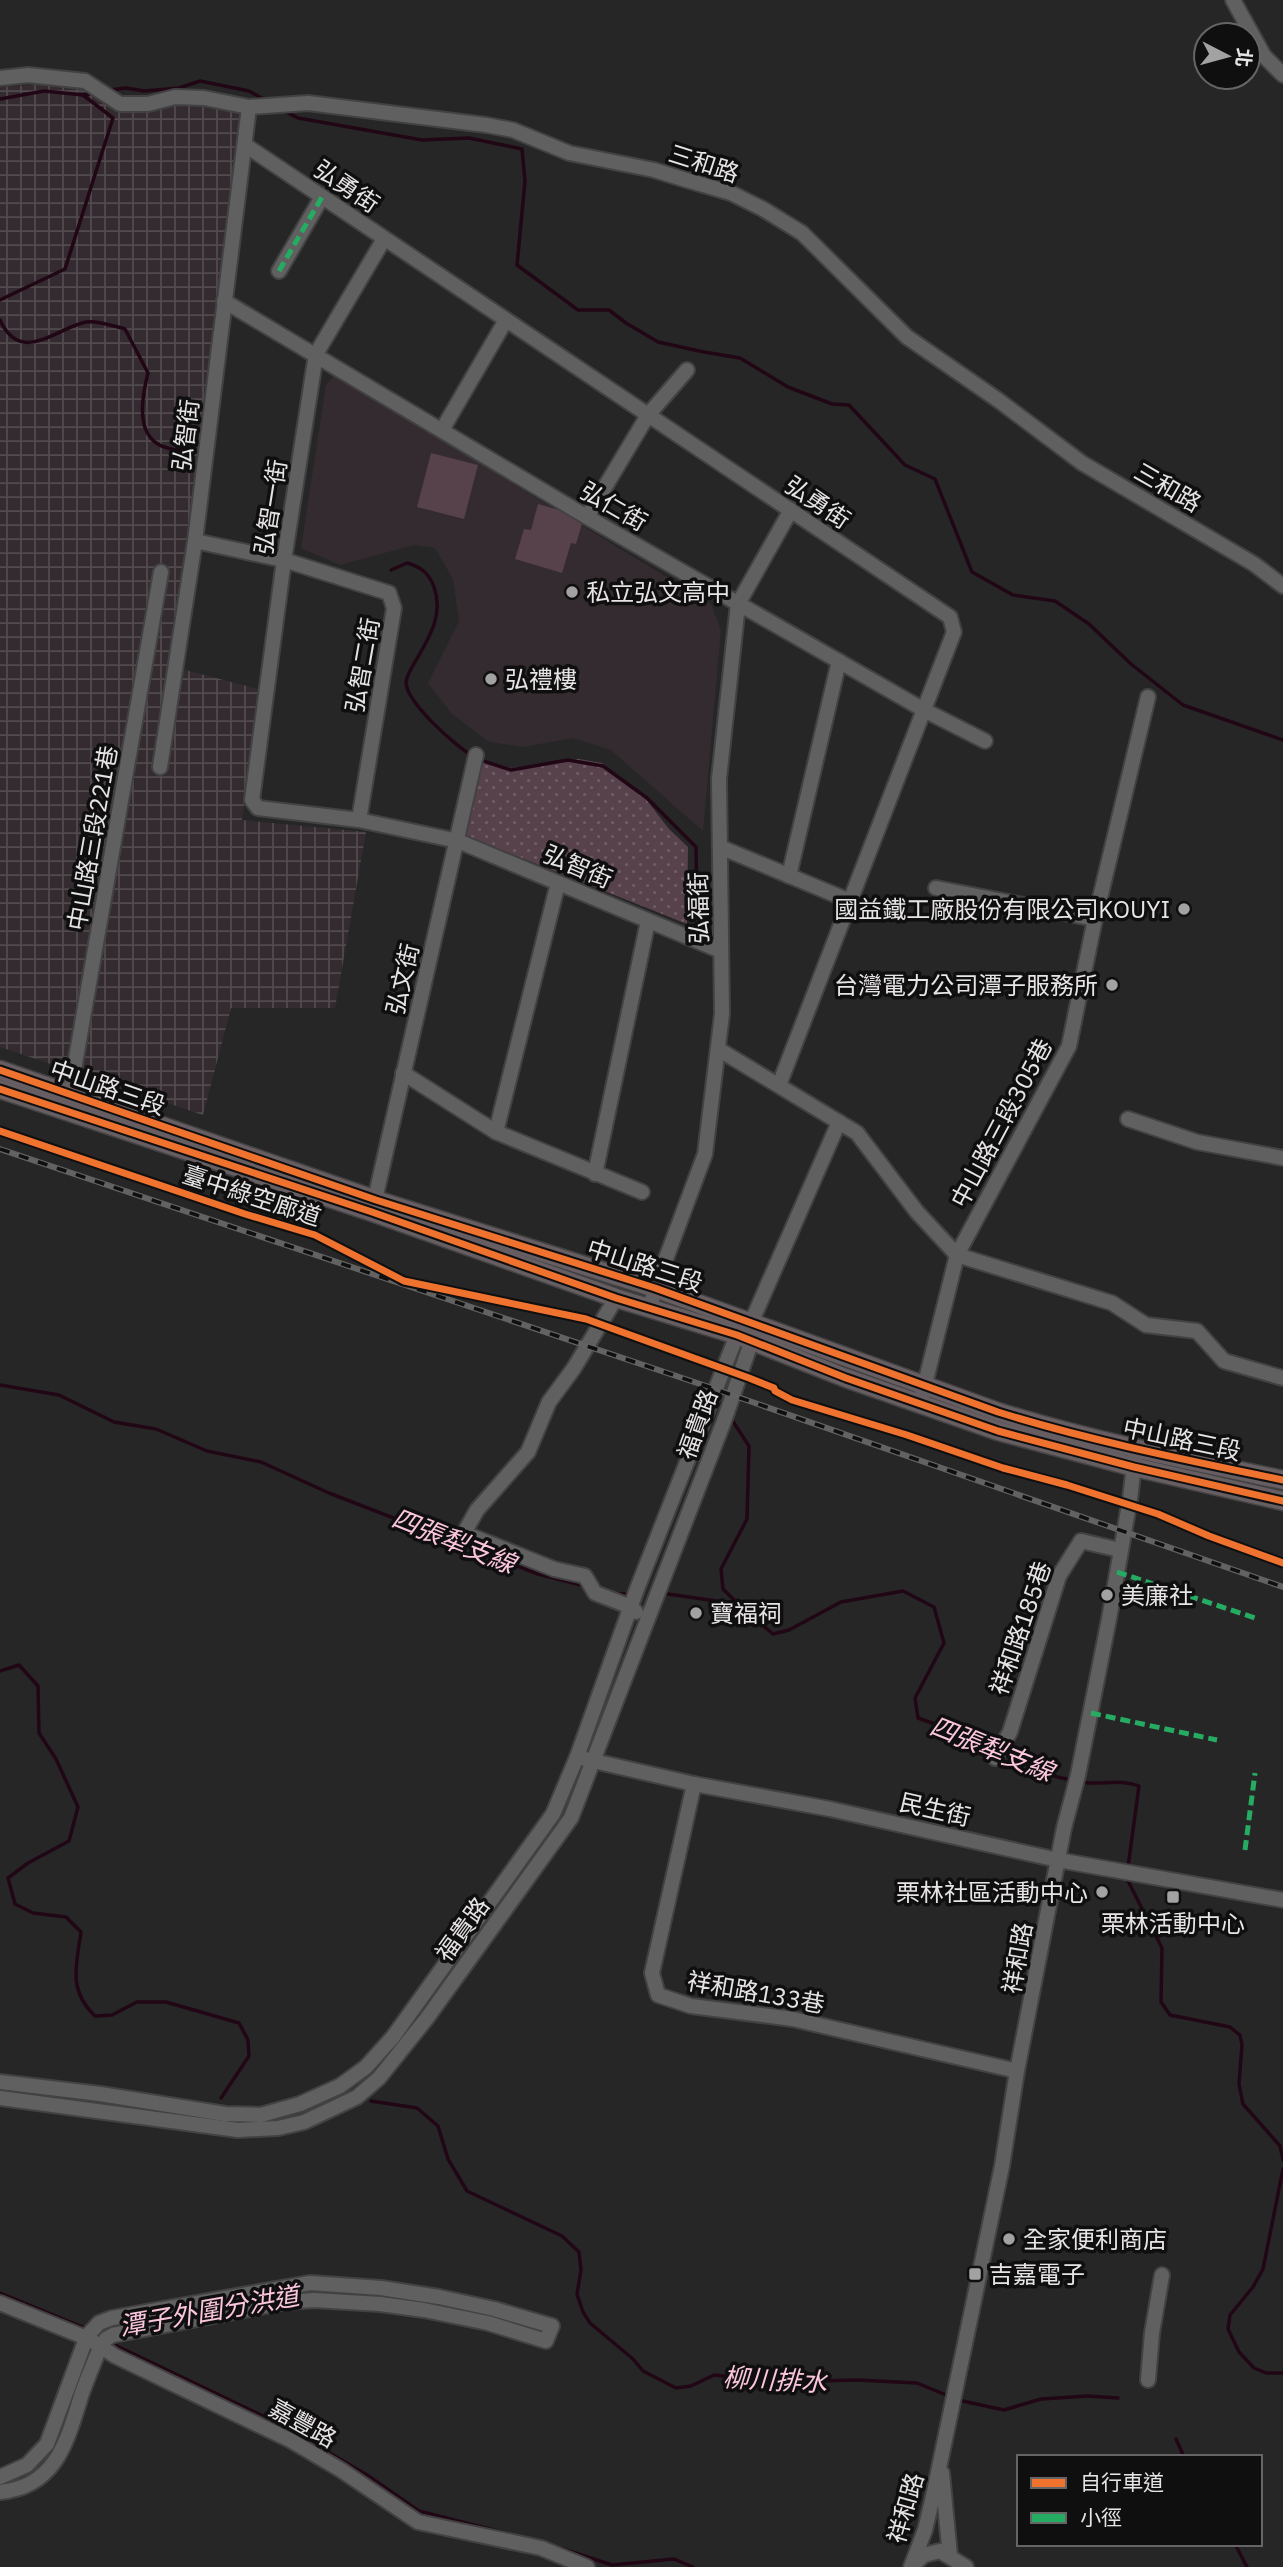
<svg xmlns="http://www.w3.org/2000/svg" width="1283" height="2567" viewBox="0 0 1283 2567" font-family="'IBM Plex Sans','Noto Sans TC',sans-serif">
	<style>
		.built { fill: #332b2f }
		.industrial { fill: url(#industrial-grid) }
		.green { fill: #57414b }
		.park { fill: url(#park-dots) }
		.water { fill: url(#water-rules) }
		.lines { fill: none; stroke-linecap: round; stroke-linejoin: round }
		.stream { stroke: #210715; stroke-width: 3.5 }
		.minor-casing { stroke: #434242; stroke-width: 18 }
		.major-casing { stroke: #434242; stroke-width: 21 }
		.minor { stroke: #616060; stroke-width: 14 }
		.major { stroke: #665e62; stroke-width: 18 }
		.rail-casing { stroke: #636262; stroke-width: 6 }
		.rail { stroke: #100f0f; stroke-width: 3.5; stroke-dasharray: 10; stroke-linecap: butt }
		.quiet { stroke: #26ab63; stroke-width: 5; stroke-dasharray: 10 5; stroke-linecap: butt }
		.cycleway-casing { stroke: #100f0f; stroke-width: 11 }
		.cycleway { stroke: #ef722f; stroke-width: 7 }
		.poi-dot { fill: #a3a2a2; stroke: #100f0f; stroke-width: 2.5 }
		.labels { text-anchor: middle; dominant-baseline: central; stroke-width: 7; stroke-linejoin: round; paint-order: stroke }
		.street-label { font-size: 24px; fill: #e6e4e5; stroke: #100f0f }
		.poi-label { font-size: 24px; fill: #e6e4e5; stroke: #100f0f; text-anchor: start }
		.water-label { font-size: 26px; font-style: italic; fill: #fbc6dd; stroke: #100f0f }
	</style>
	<defs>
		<pattern id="industrial-grid" width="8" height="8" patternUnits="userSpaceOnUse" patternTransform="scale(1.75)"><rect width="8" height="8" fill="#332b2f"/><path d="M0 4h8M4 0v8" fill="none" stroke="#514a4d"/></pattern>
		<pattern id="park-dots" width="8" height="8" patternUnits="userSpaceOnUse" patternTransform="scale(1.75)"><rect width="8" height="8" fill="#57414b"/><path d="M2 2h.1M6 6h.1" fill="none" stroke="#6f5c65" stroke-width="1.8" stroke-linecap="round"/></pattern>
		<pattern id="water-rules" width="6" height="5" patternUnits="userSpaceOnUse" patternTransform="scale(1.75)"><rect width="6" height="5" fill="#210715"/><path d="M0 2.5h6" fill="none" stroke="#412b37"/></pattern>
	</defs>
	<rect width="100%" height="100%" fill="#272626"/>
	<path class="built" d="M334,375L711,604L721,631L703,831L611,750L573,738L523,747L489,742L452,714L428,683L459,621L453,579L435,548L414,545L340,565L301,548L326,385Z"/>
	<path class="industrial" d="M74,82L126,112L198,102L240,111L174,667L262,690L242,820L366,832L335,1008H231L203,1115L0,1047V87Z"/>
	<g class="green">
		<path d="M431,453L478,465L464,519L417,507Z"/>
		<path d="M538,504L584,517L576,544L571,543L562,573L515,559L524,529L531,530Z"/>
	</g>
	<path class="park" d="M579,759L602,763L645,798L669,829L688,847L687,924L464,835L482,761L512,768Z"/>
	<path class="water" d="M316,2287V2297L119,2330L117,2321Z"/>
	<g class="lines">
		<g class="stream">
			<path d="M110,90L126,88L144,91L179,88L200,81L249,91L265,100"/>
			<path d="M83,95L95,93"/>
			<path d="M0,99L44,91L83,95L113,118L65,269L0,300"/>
			<path d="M284,111L298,118L422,140L469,138L522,149L525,181L517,265L578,310H609L626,323L658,342L704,352L740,358L788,387L832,404L849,405L905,465L935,479L972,572L1013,595L1055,601L1089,624L1131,664L1183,705L1283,740"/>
			<path d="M0,320C21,366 56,328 86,322C97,320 114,326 125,329L148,373C138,412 136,453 189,450"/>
			<path d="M391,570L407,563C421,567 429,573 434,587C444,615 429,638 415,662C412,667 407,675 406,682C406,702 456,747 473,756"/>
			<path d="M480,760L511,770L568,760L603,766L647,798L696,847L697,906"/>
			<path d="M0,1385L59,1395L114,1422L156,1429L207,1451L261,1462L329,1493L538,1574L585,1586"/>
			<path d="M719,1401L723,1408"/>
			<path d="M730,1417L749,1446L747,1519L721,1569L723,1589L736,1602"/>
			<path d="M661,1593L737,1604L773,1634L789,1630L841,1602L903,1591L934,1607L944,1643L915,1698L918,1718L996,1746"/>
			<path d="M612,1594H633"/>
			<path d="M0,1671L19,1665L38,1686L39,1733L56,1759L78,1807L69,1841L28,1863L8,1878L15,1904L33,1913L66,1917L81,1932C76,1966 68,1990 95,2016L112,2015L137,2002H166L239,2023L248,2040L249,2056L221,2098"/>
			<path d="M1003,1749L1057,1777L1072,1780"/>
			<path d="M1080,1782C1100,1786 1120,1778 1139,1786L1128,1867"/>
			<path d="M1127,1875V1879L1162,1948L1161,2002L1170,2015L1230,2027L1240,2035L1242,2045L1239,2084L1243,2104L1280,2146L1283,2160"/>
			<path d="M371,2101L417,2108L438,2126L448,2159L467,2191L562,2236L579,2252L581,2270L577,2294L583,2312L590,2323L633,2359L643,2371L676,2388L691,2386L714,2375L779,2382L857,2380L917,2383L951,2397"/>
			<path d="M1283,2169L1263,2269L1253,2287L1230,2315L1228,2329L1239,2352L1254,2368L1266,2373H1283"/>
			<path d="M0,2293L85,2328"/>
			<path d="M115,2345L284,2426L367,2475L419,2511L509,2534"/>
			<path d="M958,2400L1004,2410L1041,2399L1088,2396L1118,2398"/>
			<path d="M1176,2439L1184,2457"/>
			<path d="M1235,2544L1247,2567"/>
			<path d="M560,2548L612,2565L674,2559L693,2567"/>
		</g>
		<defs>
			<g id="minor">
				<path d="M1233,0L1264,56L1283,75"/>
				<path d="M0,78L28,75L85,81L120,104H148L175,97L204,98L249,107L308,103L486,125L513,130L569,153L654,170L683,179L731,193L763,209L802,233L907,337L998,400L1082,463L1254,564L1283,586"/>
				<path d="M245,145L950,617L954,632L779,1085"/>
				<path d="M384,239L316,354L284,560L252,800L258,808L359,820L458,841L721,951"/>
				<path d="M279,271L322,197"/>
				<path d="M224,301L587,517L924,710L985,741"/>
				<path d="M442,430L506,320"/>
				<path d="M587,517L648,415L687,370"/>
				<path d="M195,541L284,560L389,593L394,608L359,820"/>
				<path d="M160,767L195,541L249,107"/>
				<path d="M720,847L850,901"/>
				<path d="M789,876L839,661"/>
				<path d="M936,888L1095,919"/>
				<path d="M718,1049L857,1133L917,1212L957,1255L1112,1303L1146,1325L1197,1331L1224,1361L1283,1378"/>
				<path d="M403,1073L496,1132L642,1192"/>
				<path d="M68,1104L161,572"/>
				<path d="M1128,1119L1197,1142L1283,1158"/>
				<path d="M496,1132L558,883"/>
				<path d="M595,1174L648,921"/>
				<path d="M373,1208L476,755"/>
				<path d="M616,1298L574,1368L549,1402L528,1452L477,1510L464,1533L554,1569L585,1576L595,1593L631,1607L636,1612"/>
				<path d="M650,1309L655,1288L705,1154L722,1014L719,779L738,604L791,510"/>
				<path d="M922,1396L957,1255L1069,1046L1095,919L1148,697"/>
				<path d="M995,1758L1010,1732L1059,1576L1081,1541L1120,1550"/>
				<path d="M585,1759L694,1784L830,1809L1058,1860L1283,1900"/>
				<path d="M694,1784L652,1973L658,1995L691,2006L793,2019L1017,2071"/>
				<path d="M0,2082L100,2094L225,2114L261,2115L300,2104L340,2086L366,2067L393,2037L553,1814L577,1757L637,1589L737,1335L743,1329"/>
				<path d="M0,2098L238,2130L278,2128L304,2122L357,2097L379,2078L427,2018L571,1818L724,1421L752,1340L751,1323L839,1122"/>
				<path d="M0,2303L89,2339L115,2356L290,2440L341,2470L418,2522L541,2548L587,2567"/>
				<path d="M1148,2380L1152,2333L1162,2275"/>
				<path d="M942,2473L950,2556"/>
				<path d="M0,2477L27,2465L47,2444L87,2336L99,2323L112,2318L310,2283L381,2288L439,2297L494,2309L552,2326L546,2341L488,2323L424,2310L380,2304L314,2300L286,2302L113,2335L106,2339L99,2350C93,2365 86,2381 81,2396C67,2441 56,2487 0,2492"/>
				<path d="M914,2564L924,2555L940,2551L966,2567"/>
				<path d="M911,2567L925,2530L934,2492L1002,2166L1017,2071L1064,1828L1078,1775L1109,1619L1130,1499L1135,1457"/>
			</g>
			<g id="major">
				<path d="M0,1070L376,1200L655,1288L998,1412C1091,1441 1187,1460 1283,1480"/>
				<path d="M0,1089L372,1212L616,1298L737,1335L846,1378L998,1431L1134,1467L1283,1501"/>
			</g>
		</defs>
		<use href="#minor" class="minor-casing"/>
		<use href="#major" class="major-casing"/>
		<use href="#minor" class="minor"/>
		<use href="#major" class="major"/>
		<defs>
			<path id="rail" d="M0,1149L709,1387L1283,1587"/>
		</defs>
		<use href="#rail" class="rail-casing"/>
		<use href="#rail" class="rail"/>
		<g class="quiet">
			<path d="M279,271L322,197"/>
			<path d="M1117,1572L1258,1619"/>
			<path d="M1091,1713L1217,1740"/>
			<path d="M1245,1850L1255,1773"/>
		</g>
		<defs>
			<g id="cycleway">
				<path d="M0,1070L376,1200L655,1288L998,1412C1091,1441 1187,1460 1283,1480"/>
				<path d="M0,1089L372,1212L616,1298L737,1335L846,1378L998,1431L1134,1467L1283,1501"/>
				<path d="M0,1131L245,1214L315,1235L404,1281L586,1319L749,1378L774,1388L775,1391L792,1400L907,1435L1003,1468L1067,1485L1158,1514L1209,1536L1283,1563"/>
			</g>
		</defs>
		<use href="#cycleway" class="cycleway-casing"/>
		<use href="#cycleway" class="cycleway"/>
	</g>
	<g class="poi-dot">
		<circle cx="572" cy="592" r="7"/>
		<circle cx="491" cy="679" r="7"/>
		<circle cx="1184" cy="909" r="7"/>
		<circle cx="1112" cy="985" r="7"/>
		<circle cx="1107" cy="1595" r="7"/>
		<circle cx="696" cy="1613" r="7"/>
		<circle cx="1102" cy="1892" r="7"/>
		<rect x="1166" y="1890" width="14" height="14" rx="3.5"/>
		<circle cx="1009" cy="2239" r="7"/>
		<rect x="968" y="2267" width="14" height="14" rx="3.5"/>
	</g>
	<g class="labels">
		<g class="street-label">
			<text transform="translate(704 163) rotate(18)">三和路</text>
			<text transform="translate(347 186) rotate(34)">弘勇街</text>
			<text transform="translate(185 435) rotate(-83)">弘智街</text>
			<text transform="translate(1168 487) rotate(30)">三和路</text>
			<text transform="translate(818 502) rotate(34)">弘勇街</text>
			<text transform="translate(614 506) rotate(30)">弘仁街</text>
			<text transform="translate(270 507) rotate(-81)">弘智一街</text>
			<text transform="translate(362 665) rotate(-80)">弘智二街</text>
			<text transform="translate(92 838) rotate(-80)">中山路三段221巷</text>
			<text transform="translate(578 866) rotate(23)">弘智街</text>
			<text transform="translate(698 908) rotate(-91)">弘福街</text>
			<text transform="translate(402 979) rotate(-77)">弘文街</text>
			<text transform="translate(108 1087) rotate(19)">中山路三段</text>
			<text transform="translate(1001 1123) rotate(-62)">中山路三段305巷</text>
			<text transform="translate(252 1195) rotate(18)">臺中綠空廊道</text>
			<text transform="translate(645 1265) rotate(18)">中山路三段</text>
			<text transform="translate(697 1424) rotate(-70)">福貴路</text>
			<text transform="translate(1182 1439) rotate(12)">中山路三段</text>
			<text transform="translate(1020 1628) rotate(-71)">祥和路185巷</text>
			<text transform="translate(935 1809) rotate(13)">民生街</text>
			<text transform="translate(462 1929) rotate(-54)">福貴路</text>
			<text transform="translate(1017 1958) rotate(-80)">祥和路</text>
			<text transform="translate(756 1992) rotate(10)">祥和路133巷</text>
			<text transform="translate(303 2423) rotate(29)">嘉豐路</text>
			<text transform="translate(905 2508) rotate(-74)">祥和路</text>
		</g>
		<g class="poi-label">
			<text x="586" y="592">私立弘文高中</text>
			<text x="505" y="679">弘禮樓</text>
			<text x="1170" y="909" text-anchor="end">國益鐵工廠股份有限公司KOUYI</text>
			<text x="1098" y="985" text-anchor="end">台灣電力公司潭子服務所</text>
			<text x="1121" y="1595">美廉社</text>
			<text x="710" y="1613">寶福祠</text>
			<text x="1088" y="1892" text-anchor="end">栗林社區活動中心</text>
			<text x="1173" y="1923" text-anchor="middle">栗林活動中心</text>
			<text x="1023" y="2239">全家便利商店</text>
			<text x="989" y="2274">吉嘉電子</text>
		</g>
		<g class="water-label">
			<text transform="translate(454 1540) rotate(22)">四張犁支線</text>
			<text transform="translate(992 1748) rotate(22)">四張犁支線</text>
			<text transform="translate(209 2310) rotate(-10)">潭子外圍分洪道</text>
			<text transform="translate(775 2379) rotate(3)">柳川排水</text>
		</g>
	</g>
	<rect x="1017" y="2455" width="245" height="91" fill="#100f0f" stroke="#666465" stroke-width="2"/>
	<rect x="1031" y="2478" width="35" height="10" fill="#ef722f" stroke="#666465" stroke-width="2"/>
	<text x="1080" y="2490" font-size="21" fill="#e6e4e5">自行車道</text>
	<rect x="1031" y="2513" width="35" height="10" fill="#26ab63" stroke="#666465" stroke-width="2"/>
	<text x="1080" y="2525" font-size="21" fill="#e6e4e5">小徑</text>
	<g transform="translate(1227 56) rotate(96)"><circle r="33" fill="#100f0f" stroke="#666465" stroke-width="2"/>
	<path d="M0-5L12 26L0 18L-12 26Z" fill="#a3a2a2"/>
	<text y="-10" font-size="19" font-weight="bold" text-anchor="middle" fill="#e6e4e5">北</text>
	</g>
</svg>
